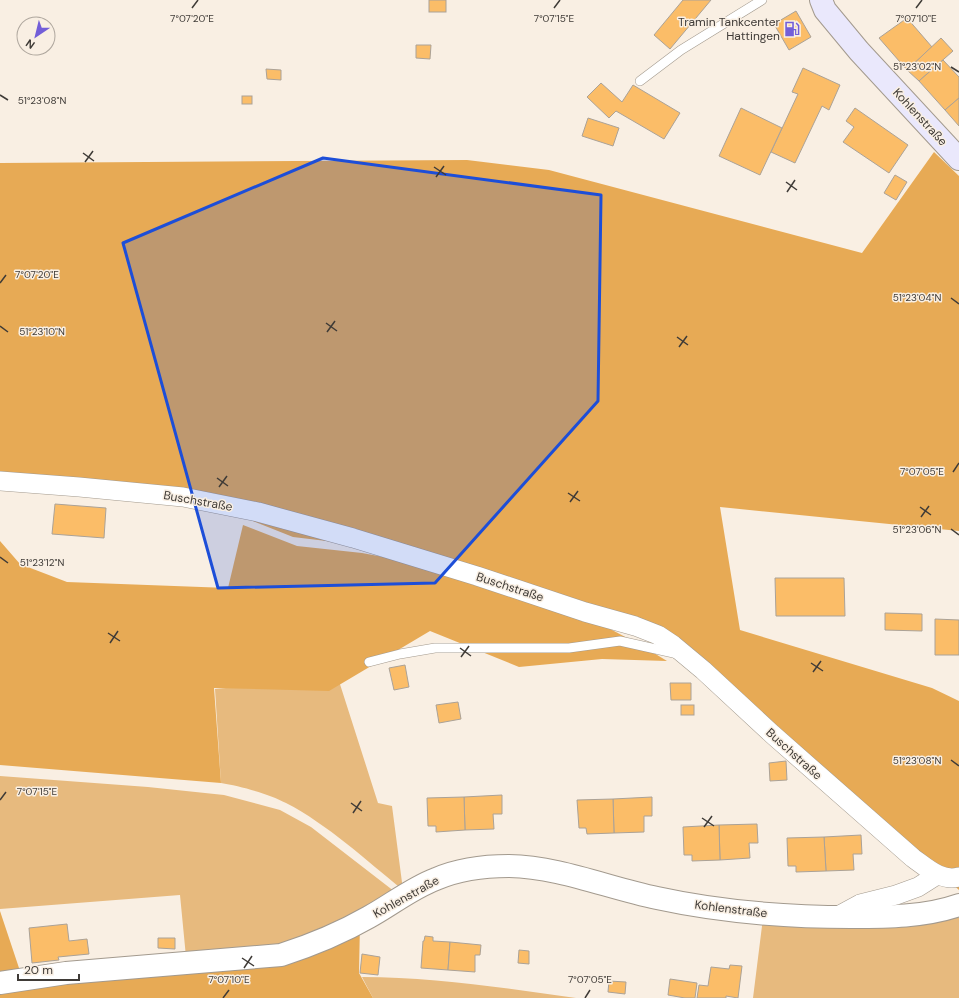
<svg xmlns="http://www.w3.org/2000/svg" width="959" height="998" viewBox="0 0 959 998" font-family="'DM Sans',sans-serif">
	<style>
		.green { fill: #e7ba7e }
		.forest { fill: #e7aa55 }
		.building { fill: #fbbd68; stroke: #aba297 }
		.lines { fill: none; stroke-linecap: round; stroke-linejoin: round }
		.service-casing { stroke: #a39a8e; stroke-width: 10 }
		.minor-casing { stroke: #a39a8e; stroke-width: 20 }
		.tertiary-casing { stroke: #a39a8e; stroke-width: 24 }
		.secondary-casing { stroke: #a39a8e; stroke-width: 24 }
		.service { stroke: #fff; stroke-width: 9 }
		.minor { stroke: #fff; stroke-width: 19 }
		.tertiary { stroke: #fff; stroke-width: 22 }
		.secondary { stroke: #eae8fc; stroke-width: 22 }
		.marked { fill: #1d4ed8; fill-opacity: 0.2; stroke: #1d4ed8; stroke-width: 3; stroke-linejoin: round }
		.ticks { fill: none; stroke: #3f3b37; stroke-width: 1.5 }
		.labels { text-anchor: middle; dominant-baseline: central; stroke-width: 3; stroke-linejoin: round; paint-order: stroke }
		.poi-label { font-size: 12px; fill: #3f3b37; stroke: #f9efe3; text-anchor: end }
		.street-label { font-size: 12px; fill: #3f3b37; stroke: #f9efe3 }
		.ticks-label { font-size: 10px; text-anchor: middle; fill: #3f3b37; stroke: #f9efe3; stroke-width: 3; stroke-linejoin: round; paint-order: stroke }
	</style>
	<rect width="100%" height="100%" fill="#f9efe3"/>
	<g class="green">
		<path d="M338,678L378,803L392,806L403,890C367,861 327,824 286,803C269,794 240,786 221,783L215,689Z"/>
		<path d="M0,776L148,787L224,795L280,810L311,827L399,895L301,946L186,957L180,895L0,909Z"/>
		<path d="M763,918L834,919L959,918V998H753Z"/>
		<path d="M362,977C433,977 505,988 576,998H373Z"/>
	</g>
	<g class="forest">
		<path d="M934,152L959,176V531L720,507L740,630L932,688L959,701V890L913,847L699,671L649,642L583,607L510,577L437,557L360,545L293,537L180,492L0,473V163L467,160L549,170L862,253Z"/>
		<path d="M243,525L297,546L362,553L421,564L584,615L644,647L667,661L602,659L519,667L430,631L329,691L214,688L221,783L0,765V541L20,564L67,582L228,588Z"/>
		<path d="M0,911L21,974L0,978Z"/>
		<path d="M360,923L359,973L373,998H0V991L257,961Z"/>
	</g>
	<g class="building">
		<rect x="429" y="0" width="17" height="12"/>
		<path d="M683,0H711L670,49L654,35Z"/>
		<path d="M796,11L811,37L789,50L774,24Z"/>
		<path d="M907,18L932,47L907,70L879,38Z"/>
		<path d="M941,38L953,51L919,81L907,70Z"/>
		<path d="M416,45H431L430,59L416,58Z"/>
		<path d="M943,60L959,77V98L945,110L919,81Z"/>
		<path d="M803,68L840,85L829,110L822,106L795,163L771,152L798,94L792,92Z"/>
		<path d="M266,69L281,70V80L267,79Z"/>
		<path d="M601,83L622,102L633,85L680,113L664,139L616,111L609,118L587,97Z"/>
		<rect x="242" y="96" width="10" height="8"/>
		<path d="M959,98V126L945,110Z"/>
		<path d="M741,108L782,128L760,175L719,156Z"/>
		<path d="M855,108L908,145L889,173L843,142L854,127L846,121Z"/>
		<path d="M588,118L619,128L613,146L582,136Z"/>
		<path d="M895,175L907,182L896,200L884,193Z"/>
		<path d="M55,504L106,508L104,538L52,534Z"/>
		<path d="M775,578H844L845,616H776Z"/>
		<path d="M885,613L922,614V631L885,630Z"/>
		<path d="M935,619L959,620V655H935Z"/>
		<path d="M405,665L409,687L394,690L389,668Z"/>
		<path d="M670,683H691V700H671Z"/>
		<path d="M458,702L461,719L439,723L436,705Z"/>
		<rect x="681" y="705" width="13" height="10"/>
		<path d="M786,761L787,780L770,781L769,763Z"/>
		<path d="M502,795V814H493L494,829L465,830L464,797Z"/>
		<path d="M464,797L465,830L436,832V826H428L427,798Z"/>
		<path d="M652,797V816H644V832L614,833L613,799Z"/>
		<path d="M613,799L614,833L587,834L586,828H579L577,800Z"/>
		<path d="M757,824L758,843H749L750,858L720,860L719,825Z"/>
		<path d="M719,825L720,860L692,861V855H684L683,827Z"/>
		<path d="M861,835L862,854H853L854,870L826,871L824,837Z"/>
		<path d="M824,837L826,871L796,872V866H788L787,838Z"/>
		<path d="M67,924L69,941L87,939L89,954L58,957L59,960L32,963L29,928Z"/>
		<path d="M425,936L433,937V941L450,942L448,970L421,968L423,941H424Z"/>
		<path d="M158,938H175V949L158,948Z"/>
		<path d="M450,942L481,945L480,955H475V972L448,970Z"/>
		<path d="M519,950L529,951V964L518,963Z"/>
		<path d="M362,954L380,957L378,975L360,973Z"/>
		<path d="M730,965L742,966L738,998L726,996V998H697L699,985L708,986L711,967L729,969Z"/>
		<path d="M670,979L697,983L695,998H685L668,995Z"/>
		<path d="M609,981L626,982L625,994L608,992Z"/>
	</g>
	<g class="lines">
		<defs>
			<g id="service">
				<path d="M640,81L681,50L762,0"/>
				<path d="M369,662L400,654L435,648H569L620,641L678,654"/>
			</g>
			<g id="minor">
				<path d="M0,481L79,487L183,497L258,512L353,538L477,576L585,612L635,626L658,635L673,645L703,670L772,734L913,858C926,867 941,882 959,877"/>
				<path d="M836,917L860,904L896,895L918,887L937,875"/>
			</g>
			<path id="tertiary" d="M0,983L66,973L281,955C312,945 341,933 369,917C391,905 412,888 436,879C459,869 484,866 509,866C560,867 608,888 657,898C721,912 785,917 851,917C886,917 925,917 959,905"/>
			<path id="secondary" d="M821,0L825,10L859,51L959,159"/>
		</defs>
		<use href="#service" class="service-casing"/>
		<use href="#minor" class="minor-casing"/>
		<use href="#tertiary" class="tertiary-casing"/>
		<use href="#secondary" class="secondary-casing"/>
		<use href="#service" class="service"/>
		<use href="#minor" class="minor"/>
		<use href="#tertiary" class="tertiary"/>
		<use href="#secondary" class="secondary"/>
	</g>
	<path class="marked" d="M323,158L601,195L598,401L435,583L218,588L123,243Z"/>
	<path class="ticks" d="M192,8L198,0M554,8L560,0M916,8L922,0M951,67L959,72M0,95L8,100M83,153L94,161M85,162L93,151M434,167L446,175M436,177L444,166M786,182L797,190M787,192L795,180M0,283L6,275M951,298L959,304M326,323L337,331M0,326L8,332M327,332L335,321M677,337L688,345M679,347L687,336M953,472L959,463M217,478L228,486M219,487L227,476M568,493L580,501M570,502L578,491M920,507L931,515M921,517L929,506M951,529L959,535M0,557L8,563M108,633L120,641M110,643L118,631M460,648L471,656M461,657L469,646M811,663L823,671M813,672L821,661M951,760L959,766M0,800L6,792M351,803L362,811M353,813L361,801M702,818L714,826M704,827L712,816M242,958L254,966M244,968L252,956M223,998L229,990M585,998L590,990"/>
	<defs>
		<symbol id="fuel-bare" viewBox="-9 -9 18 18"><path d="M-5.5-6h7V0h2V4h1.3V-2.5L3-4.5l.8-.8L6-3V5H2.5V1h-1V6h-7ZM-4.2-4.7v3.2H.2V-4.7Z" fill="#735ed8" stroke="#f9efe3" stroke-width="2.5" paint-order="stroke"/></symbol>
	</defs>
	<g fill-rule="evenodd">
		<use href="#fuel-bare" x="781" y="18" width="22" height="22"/>
	</g>
	<g class="labels">
		<g class="poi-label">
			<text x="780" y="22">Tramin Tankcenter<tspan x="780" dy="14">Hattingen</tspan></text>
		</g>
		<g class="street-label">
			<text transform="translate(920 117) rotate(47)">Kohlenstraße</text>
			<text transform="translate(198 501) rotate(10)">Buschstraße</text>
			<text transform="translate(510 587) rotate(18)">Buschstraße</text>
			<text transform="translate(794 754) rotate(42)">Buschstraße</text>
			<text transform="translate(406 897) rotate(-29)">Kohlenstraße</text>
			<text transform="translate(731 909) rotate(7)">Kohlenstraße</text>
		</g>
	</g>
	<g class="ticks-label">
		<text x="192" y="22">7°07'20"E</text>
		<text x="554" y="22">7°07'15"E</text>
		<text x="916" y="22">7°07'10"E</text>
		<text x="917" y="70">51°23'02"N</text>
		<text x="42" y="104">51°23'08"N</text>
		<text x="37" y="278">7°07'20"E</text>
		<text x="917" y="301">51°23'04"N</text>
		<text x="42" y="335">51°23'10"N</text>
		<text x="922" y="475">7°07'05"E</text>
		<text x="917" y="533">51°23'06"N</text>
		<text x="42" y="566">51°23'12"N</text>
		<text x="917" y="764">51°23'08"N</text>
		<text x="37" y="795">7°07'15"E</text>
		<text x="229" y="983">7°07'10"E</text>
		<text x="590" y="983">7°07'05"E</text>
	</g>
	<g transform="translate(36 36) rotate(215)"><circle r="19" fill="#f9efe3" stroke="#afa79e"/>
	<path d="M0-3L7 15L0 10L-7 15Z" fill="#735ed8"/>
	<text y="-6" font-size="11" font-weight="bold" text-anchor="middle" fill="#3f3b37">N</text>
	</g>
	<path d="M18 974v6h61v-6" fill="none" stroke="#3f3b37" stroke-width="2"/>
	<text x="24" y="974" font-size="12" fill="#3f3b37" stroke="#f9efe3" stroke-width="3" paint-order="stroke">20 m</text>
</svg>
